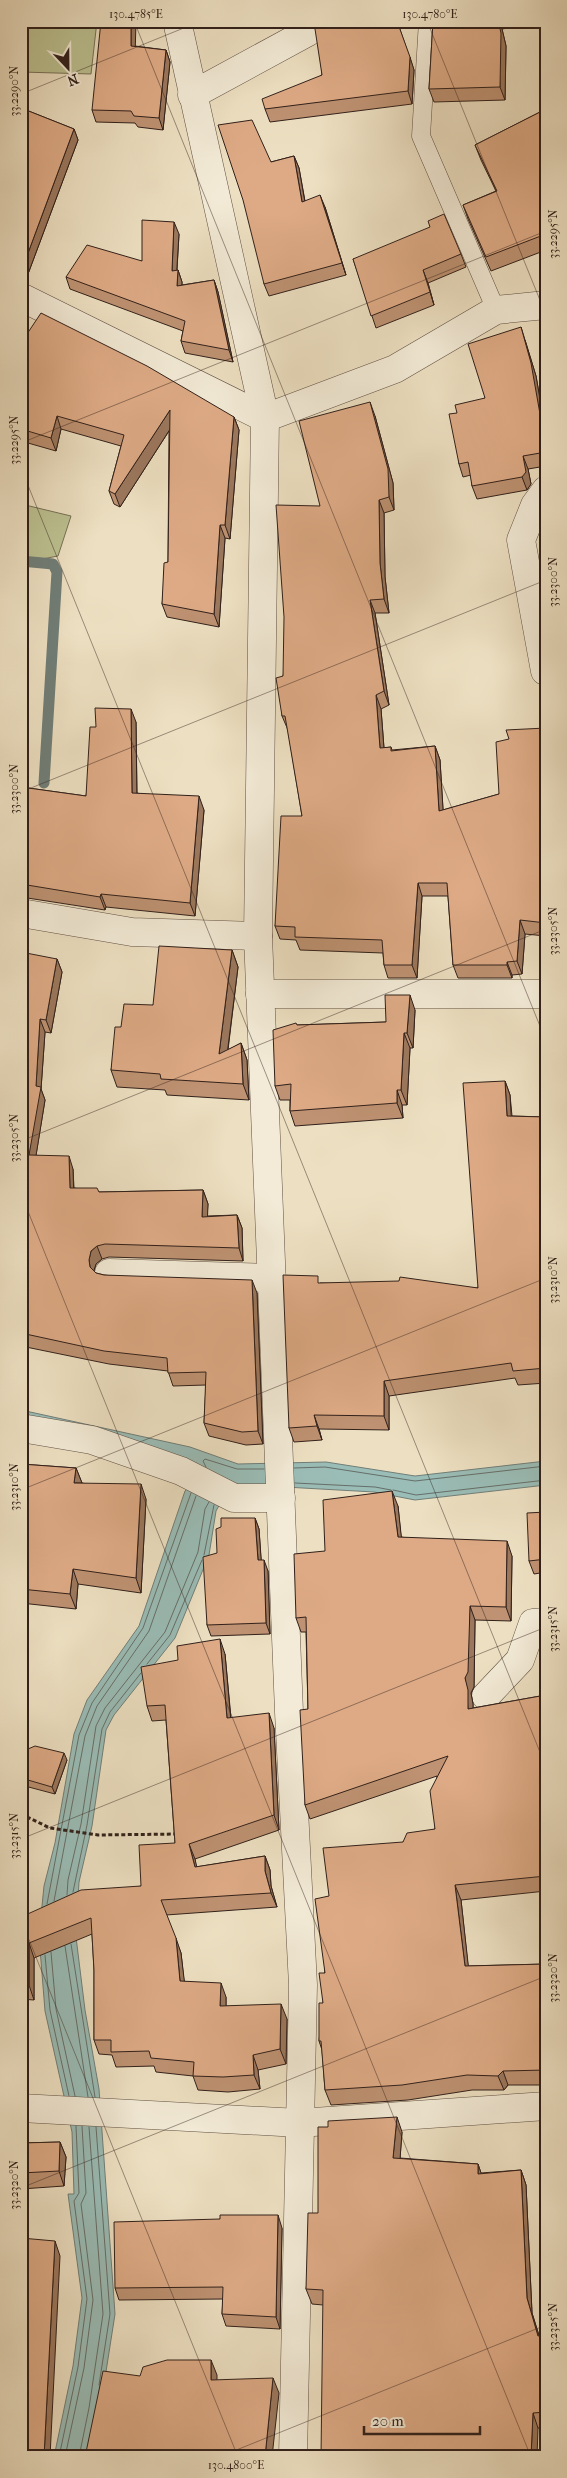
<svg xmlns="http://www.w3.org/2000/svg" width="567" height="2478" viewBox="0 0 567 2478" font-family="'IM FELL French Canon',serif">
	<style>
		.green { fill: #bcc191; stroke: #767056 }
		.water { fill: #9abdb7; stroke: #707e78 }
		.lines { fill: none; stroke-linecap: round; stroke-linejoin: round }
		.shore { stroke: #666e68; stroke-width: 1 }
		.stream { stroke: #707e78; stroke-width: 11 }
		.lane-casing { stroke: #605044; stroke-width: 19 }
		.street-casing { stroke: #605044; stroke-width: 29 }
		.path { stroke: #31201a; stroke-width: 3; stroke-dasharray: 4 2.5; stroke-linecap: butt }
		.lane { stroke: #f3ebd7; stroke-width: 18 }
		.street { stroke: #f3ebd7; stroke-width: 28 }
		.wall { fill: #be9272; stroke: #31201a }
		.shaded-wall { fill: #9b775d; stroke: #31201a }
		.building { fill: #ddaa85; stroke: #31201a }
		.ticks { fill: none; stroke: #31201a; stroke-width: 1; stroke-opacity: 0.45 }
		.neatline { fill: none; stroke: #31201a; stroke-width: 2 }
		.ticks-label { font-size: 12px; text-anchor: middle; fill: #31201a }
	</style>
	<rect width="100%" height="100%" fill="#ede0c2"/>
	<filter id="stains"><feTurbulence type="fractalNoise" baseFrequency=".004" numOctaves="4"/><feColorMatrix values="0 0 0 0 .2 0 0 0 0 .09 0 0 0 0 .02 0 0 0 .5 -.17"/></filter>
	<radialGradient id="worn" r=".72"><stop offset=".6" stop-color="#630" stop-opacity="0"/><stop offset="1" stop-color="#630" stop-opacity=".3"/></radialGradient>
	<g class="green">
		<path d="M21,21H97L91,74L21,72Z"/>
		<path d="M21,504L71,516L58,556L21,563Z"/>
	</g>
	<path class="water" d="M21,1410L190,1447L238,1464L326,1462L415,1476L546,1461V1485L415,1500L374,1492L231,1484L216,1511L209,1555L175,1638L114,1715L106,1730L92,1826L79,1882L76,1937L85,2010L99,2089L115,2314L100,2410L90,2457H54L73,2366L82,2298L68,2194H74L72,2132L45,2011L39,1936L44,1886L55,1843L74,1734L87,1700L139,1626L185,1491L196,1479L21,1416Z"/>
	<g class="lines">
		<g class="shore">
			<path d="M206,1467L203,1461L205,1459L237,1469H264"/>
			<path d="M294,1468L325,1467L415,1481L546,1466"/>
			<path d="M295,1483L375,1487L391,1490"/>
			<path d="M393,1490L416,1495L546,1480"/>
			<path d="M204,1555L214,1505"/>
			<path d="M147,1664L170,1635L202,1560"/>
			<path d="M73,1892L87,1825L102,1729L110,1712L141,1673"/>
			<path d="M67,1895L68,1880L81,1824L96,1726L105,1708L165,1632L198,1552L205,1509L209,1502"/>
			<path d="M54,1901L85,1736L97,1706L149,1631L196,1496"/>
			<path d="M47,1904L79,1735L92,1703L143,1628L191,1493"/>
			<path d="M71,1944L95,2097"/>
			<path d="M65,1946L88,2097"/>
			<path d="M51,1952L56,2009L75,2096"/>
			<path d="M45,1955L50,2010L69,2096"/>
			<path d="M96,2127L110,2314L99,2385"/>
			<path d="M59,2457L78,2367L87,2299L74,2201L79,2193L76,2126"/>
			<path d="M65,2457L84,2368L93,2300L81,2204L86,2193L82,2126"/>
			<path d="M79,2457L89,2408L103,2314L89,2127"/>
		</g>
		<path class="stream" d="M21,561L53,564L57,572L44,783"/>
		<defs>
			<path id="lane" d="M428,21L421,136L496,310"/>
			<g id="street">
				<path d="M177,21L265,418L258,936L289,1712L303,1985L293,2457"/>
				<path d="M192,95L308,32"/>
				<path d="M21,297L265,418L395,369L496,310L546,305"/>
				<path d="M545,671L521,540L535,505L546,490"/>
				<path d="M21,913L132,932L258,936"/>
				<path d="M260,994H546"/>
				<path d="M109,1273L272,1278"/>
				<path d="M21,1428L92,1440L181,1471L234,1498H281"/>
				<path d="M486,1696L520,1660L533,1623L546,1622"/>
				<path d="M21,2108L299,2123L546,2106"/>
			</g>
		</defs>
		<use href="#lane" class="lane-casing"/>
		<use href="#street" class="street-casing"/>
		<path class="path" d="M21,1814L50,1828L98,1835L177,1834"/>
		<use href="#lane" class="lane"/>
		<use href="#street" class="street"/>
	</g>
	<g class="wall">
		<path d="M317,21H397L414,70L412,104L270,122L265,109L322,75L318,22Z"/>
		<path d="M433,21H546V22L502,29L506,46L505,100L434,102L429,89Z"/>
		<path d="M135,46L166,50L170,62L163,130L138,127L135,123L96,122L92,110Z"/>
		<path d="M21,108L74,129L78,140L25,282H21Z"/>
		<path d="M546,109V250L491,271L468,219L463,205L496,191L481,160L475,145Z"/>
		<path d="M294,156L299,168L305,201L325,207L346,275L269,296L264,284L271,162Z"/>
		<path d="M179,234L177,270H178L182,282V285L214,280L218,292L233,362L185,353L181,341L183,331L70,289L66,277L142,261Z"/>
		<path d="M461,254L466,267L428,283L434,305L376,328L353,259Z"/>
		<path d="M525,340L536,376L546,434V466L528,469L531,484L527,490L477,499L472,486L471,475L463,477L459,464L457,413L485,398Z"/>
		<path d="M21,343L234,417L239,430L230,539L225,538L219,627L167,617L162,604L168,562L169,431L120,507L114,504L109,491L121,446L61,429L56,451L21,441Z"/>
		<path d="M375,416L393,483L394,510L384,513L385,577L389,613H375L389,705L381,709L384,748L391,747L392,750L435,746L440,760L443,810L499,794L546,728V936L525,934L522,974L512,975V978H458L453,965L448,896H422L417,978H388L384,965L383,953L300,950L296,940L280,939L275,926L302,816L288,730L282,716L283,676L320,506Z"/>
		<path d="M136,722L137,793L204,810L195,916L106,907L105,910L21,897V787L86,796L96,727Z"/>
		<path d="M232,950L238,967L228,1050L241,1043L247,1060L249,1100L167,1095L165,1090L117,1087L111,1070L121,1027Z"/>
		<path d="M57,959L62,972L51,1033L45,1032L41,1089L45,1100L36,1155L73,1169L74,1188L99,1192L203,1190L208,1204L207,1216L237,1215L242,1228L243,1261L109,1257L102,1259L96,1264L94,1271L96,1273L104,1275L257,1293L263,1444L246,1445L209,1436L204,1423L206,1385L173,1386L168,1371L109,1364L21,1346V964Z"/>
		<path d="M415,1010L413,1048H410L407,1105H402L403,1118L295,1126L290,1111V1100H280L275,1086L297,1025L386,1022Z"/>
		<path d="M505,1081L510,1095L512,1116L546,1117V1383L518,1385L515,1378L389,1396V1430L319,1429L322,1440L294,1442L289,1428L320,1283L478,1288Z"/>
		<path d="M21,1464L76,1468L82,1483L146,1499L141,1593L78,1584L76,1609L21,1603Z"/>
		<path d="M398,1506L401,1537L512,1556L511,1621L475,1620L474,1687L471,1693L473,1704V1708L546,1695V1891L461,1900L468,1966L546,1964V2085H508L504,2090H472L408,2100L331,2105L325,2090L322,2050L319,2041L323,2003L329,1896L403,1842L435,1829L437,1776L310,1819L305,1805L308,1709L306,1632H301L296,1618L325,1551Z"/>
		<path d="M546,1512V1572L534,1574L529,1561Z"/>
		<path d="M255,1518L259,1529L261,1560L268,1571L270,1634L211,1636L207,1625L217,1553Z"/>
		<path d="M225,1654L231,1718L274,1728L279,1830L195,1859L196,1867L265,1856L270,1870L271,1886L277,1907L166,1915L181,1953L184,1981L226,1997V2006L287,2019L286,2064L258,2070L260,2089L228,2092L198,2090L193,2076L156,2072L154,2066L116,2067L112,2055L99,2054L94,2040V1970L92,1934L34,1958V2000L21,1999V1917L141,1886L175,1843L166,1720L152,1721L147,1706Z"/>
		<path d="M21,1752L67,1760L55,1794L21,1785Z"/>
		<path d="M402,2132L400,2158L478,2164L481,2173L521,2170L526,2185L532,2313L539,2336L546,2335V2428H538L323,2305L312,2304L306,2289L318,2213Z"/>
		<path d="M60,2142L66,2157L64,2186L21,2189V2143Z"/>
		<path d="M220,2219L282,2228L280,2329L226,2326L222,2314L223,2299L119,2300L115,2288Z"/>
	</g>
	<g class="shaded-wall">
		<path d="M131,21H136L135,57L131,46Z"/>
		<path d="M498,21H499L502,29L506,46L505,100L500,87Z"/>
		<path d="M166,50L170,62L163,130L159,118Z"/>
		<path d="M410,57L414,70L412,104L408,91Z"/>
		<path d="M74,129L78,140L25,282L21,272Z"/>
		<path d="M294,156L299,168L307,214L302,202Z"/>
		<path d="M320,195L325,207L346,275L342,263Z"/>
		<path d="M174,222L179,234L176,283L172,271Z"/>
		<path d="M178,270L182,282L181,298L177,286Z"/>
		<path d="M423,270L428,283L434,305L430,292Z"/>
		<path d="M214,280L218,292L233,362L229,350Z"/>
		<path d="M521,327L525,340L536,376L546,434V448Z"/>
		<path d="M370,402L375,416L393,483L394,510L389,497Z"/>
		<path d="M170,410L174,423L120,507L115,494Z"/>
		<path d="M57,416L61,429L56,451L51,438Z"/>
		<path d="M234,417L239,430L230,539L225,525Z"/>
		<path d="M523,456L528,469L531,484L527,490L522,477Z"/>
		<path d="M379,500L384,513L385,577L389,613L384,599L380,563Z"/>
		<path d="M220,525L225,538L219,627L214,614Z"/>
		<path d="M370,600L375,613L389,705L384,691Z"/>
		<path d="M376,695L381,709L385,762L380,748Z"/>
		<path d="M131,709L136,722L137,807L132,793Z"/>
		<path d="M435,746L440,760L444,825L439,811Z"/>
		<path d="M199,796L204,810L195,916L190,903Z"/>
		<path d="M418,883L422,896L417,978L412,965Z"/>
		<path d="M101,894L106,907L105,910L100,897Z"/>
		<path d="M520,920L525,934L522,974L517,961Z"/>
		<path d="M232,950L238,967L225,1071L219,1054Z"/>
		<path d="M57,959L62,972L51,1033L46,1020Z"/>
		<path d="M507,962L512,975V978L507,965Z"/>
		<path d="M410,995L415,1010L413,1048L407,1033Z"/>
		<path d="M40,1019L45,1032L41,1089L45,1100L34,1168L29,1155L36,1086Z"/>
		<path d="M404,1033L410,1048L407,1105L401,1090Z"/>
		<path d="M241,1043L247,1060L249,1100L243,1084Z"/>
		<path d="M505,1081L510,1095L512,1130L507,1116Z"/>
		<path d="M397,1090L402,1105L403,1118L397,1103Z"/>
		<path d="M69,1156L73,1169L74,1201L70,1188Z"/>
		<path d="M203,1190L208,1204L207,1230L202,1217Z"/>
		<path d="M237,1215L242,1228L243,1261L239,1248Z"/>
		<path d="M97,1246L102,1259L96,1264L93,1273L90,1267L89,1260L91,1251Z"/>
		<path d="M252,1280L257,1293L263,1444L258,1431Z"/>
		<path d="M384,1381L389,1396V1430L384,1416Z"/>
		<path d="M314,1415L319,1429L322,1440L317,1426Z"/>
		<path d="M76,1468L82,1483H74Z"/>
		<path d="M141,1484L146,1499L141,1593L136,1578Z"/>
		<path d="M392,1491L398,1506L403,1552L398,1537Z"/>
		<path d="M255,1518L259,1529L262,1571L258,1560Z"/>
		<path d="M507,1541L512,1556L511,1621L506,1607Z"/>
		<path d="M264,1560L268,1571L270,1634L266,1623Z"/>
		<path d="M73,1569L78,1584L76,1609L70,1594Z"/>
		<path d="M470,1606L475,1620L474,1687L471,1693L473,1704V1724L468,1709L465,1678Z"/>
		<path d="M220,1639L225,1654L232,1733L227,1718Z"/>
		<path d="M269,1713L274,1728L279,1830L274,1815Z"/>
		<path d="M64,1753L67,1760L55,1794L52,1787Z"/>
		<path d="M189,1844L195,1859L200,1881L195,1867Z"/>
		<path d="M265,1856L270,1870L271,1886L277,1907L271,1893L265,1871Z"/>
		<path d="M455,1885L461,1900L470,1981L465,1966Z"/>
		<path d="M176,1938L181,1953L186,1995L180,1981Z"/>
		<path d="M29,1943L34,1958V2000L29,1985Z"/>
		<path d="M221,1983L226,1997V2020L220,2006Z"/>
		<path d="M281,2004L287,2019L286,2064L280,2049Z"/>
		<path d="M253,2055L258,2070L260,2089L254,2075Z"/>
		<path d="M503,2071L508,2085L504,2090L498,2076Z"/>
		<path d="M397,2117L402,2132L399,2173L393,2158Z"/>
		<path d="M60,2142L66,2157L64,2186L59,2171Z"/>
		<path d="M478,2164L483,2179L478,2174Z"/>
		<path d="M521,2170L526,2185L532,2313L544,2351L538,2336L527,2298Z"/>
		<path d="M278,2215L282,2228L280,2329L276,2317Z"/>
		<path d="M55,2241L60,2256L50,2457H44Z"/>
		<path d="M211,2360L217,2375V2395L211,2380Z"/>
		<path d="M273,2378L279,2393L272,2457H265Z"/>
		<path d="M533,2413L538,2428L537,2457H531Z"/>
	</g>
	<g class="building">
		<path d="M101,21H131V46L166,50L159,118L134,116L131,111L92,110Z"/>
		<path d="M318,21H397L410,57L408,91L265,109L262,99L322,75L315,29Z"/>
		<path d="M433,21H498L501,33L500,87L429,89Z"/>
		<path d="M21,108L74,129L21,272Z"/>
		<path d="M546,109V234L486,257L463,205L497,191L475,145Z"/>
		<path d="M252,120L271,162L294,156L302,202L320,195L342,263L264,284L243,200L218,125Z"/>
		<path d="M444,214L461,254L423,270L430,292L371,316L353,259L430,227L428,221Z"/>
		<path d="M142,220L174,222L172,271L178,270L177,286L214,280L229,350L181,341L185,321L66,277L87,245L142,261Z"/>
		<path d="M41,313L147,366L234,417L225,525H220L214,614L162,604L164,563L168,562L170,410L115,494L109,491L124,435L57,416L51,438L21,429V343Z"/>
		<path d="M521,327L531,363L546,448V452L523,456L526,472L522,477L472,486L468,462L459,464L449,414L457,413L455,405L485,398L468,344Z"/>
		<path d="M370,402L388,469L389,497L379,500L380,563L384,599L370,600L384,691L376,695L380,748L391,747V751L435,746L439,811L499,794L496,742L509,739L506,730L546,728V923L520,920L517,961L507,962V965H453L447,883H418L412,965H384L382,940L295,937V927L275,926L281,816H302L285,716H282L276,678L283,676L284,617L276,505L320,506L299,421Z"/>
		<path d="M95,708L131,709L132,793L199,796L190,903L101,894L100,897L21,884V787L86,796L90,727H96Z"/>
		<path d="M159,946L232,950L219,1054L241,1043L243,1084L161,1079L160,1074L111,1070L115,1027H121L124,1004L153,1005Z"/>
		<path d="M26,953L57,959L46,1020L40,1019L36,1086L41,1087L29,1155L69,1156L70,1188H97L99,1192L203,1190L202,1217L237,1215L239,1248L105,1244L97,1246L91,1251L89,1260L90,1267L96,1273L104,1275L252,1280L258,1431L242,1432L204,1423L206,1372L168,1373L167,1358L104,1351L21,1333V964H23Z"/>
		<path d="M385,995H410L407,1033H404L401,1090H397V1103L290,1111L291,1084L275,1086L273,1030L296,1023L297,1025L386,1022Z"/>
		<path d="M505,1081L507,1116L546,1117V1368L513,1371L511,1363L384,1381V1416L314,1415L317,1426L289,1428L283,1275L318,1276V1283L399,1281L400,1277L478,1288L463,1083Z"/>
		<path d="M21,1464L76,1468L74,1483L141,1484L136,1578L73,1569L70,1594L21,1589Z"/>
		<path d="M392,1491L398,1537L507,1541L506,1607L470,1606L468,1672L465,1678L468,1690V1709L546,1695V1877V1876L455,1885L465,1966L546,1964V2070L503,2071L498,2076L467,2075L402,2085L325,2090L321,2041H319V2003H323L319,1973H325L315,1899L329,1896L323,1848L403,1842L407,1833L435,1829L430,1791L448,1756L305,1805L300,1710L308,1709L306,1617L296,1618L294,1554L325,1551L323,1500Z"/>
		<path d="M546,1512V1559L529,1561L527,1513Z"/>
		<path d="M221,1518H255L258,1560H264L266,1623L207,1625L203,1557L217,1553L216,1529L221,1527Z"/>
		<path d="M220,1639L227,1718L269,1713L274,1815L189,1844L195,1867L265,1856V1871L271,1893L161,1900L176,1938L180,1981L221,1983L220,2006L281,2004L280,2049L253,2055L254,2075L223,2077L193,2076L194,2062L151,2058L149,2051L111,2052V2040H94V1970L91,1918L29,1943V1985H21V1917L81,1890L141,1886L139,1845L175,1843L165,1705L147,1706L141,1667L178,1660L177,1646Z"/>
		<path d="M35,1746L64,1753L52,1787L21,1778V1752Z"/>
		<path d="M397,2117L393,2158L478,2164V2174L521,2170L527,2298L538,2336L546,2335V2412L533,2413L531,2457H321L323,2290L306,2289L308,2213H318V2127H328V2121Z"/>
		<path d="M60,2142L59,2171L21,2173V2143Z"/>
		<path d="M220,2215H278L276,2317L222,2314L223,2287L115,2288L114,2222L220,2219Z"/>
		<path d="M21,2238L55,2241L44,2457H21Z"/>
		<path d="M167,2360H211V2380L273,2378L265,2457H85L103,2371L140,2376L143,2367Z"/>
	</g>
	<path class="ticks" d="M134,21L546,1041M427,21L546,315M21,94L201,21M21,443L546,231M21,468L546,1767M21,792L546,580M21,1141L546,929M21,1194L531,2457M21,1490L546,1278M21,1839L546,1627M21,1920L238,2457M21,2188L546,1976M219,2457L546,2325"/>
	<rect width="567" height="2478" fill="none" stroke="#ede0c2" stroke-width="55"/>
	<g transform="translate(68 68) rotate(158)" stroke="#f3ebd7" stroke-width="4" paint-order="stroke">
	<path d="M0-4L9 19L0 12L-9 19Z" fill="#31201a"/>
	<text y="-8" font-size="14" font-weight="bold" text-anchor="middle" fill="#31201a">N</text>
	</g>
	<path d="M364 2426v8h116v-8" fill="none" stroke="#31201a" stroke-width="2.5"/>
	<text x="372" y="2426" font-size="15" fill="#31201a" stroke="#f3ebd7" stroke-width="4" paint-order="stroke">20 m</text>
	<rect x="28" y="28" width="512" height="2422" class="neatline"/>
	<g class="ticks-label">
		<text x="136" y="18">130.4785°E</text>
		<text x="430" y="18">130.4780°E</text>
		<text transform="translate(14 91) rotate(-90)" y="4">33.2290°N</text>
		<text transform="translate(553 234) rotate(-90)" y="4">33.2295°N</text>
		<text transform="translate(14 440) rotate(-90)" y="4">33.2295°N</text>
		<text transform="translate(553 582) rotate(-90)" y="4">33.2300°N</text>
		<text transform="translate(14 789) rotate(-90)" y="4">33.2300°N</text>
		<text transform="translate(553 931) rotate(-90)" y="4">33.2305°N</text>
		<text transform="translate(14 1138) rotate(-90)" y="4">33.2305°N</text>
		<text transform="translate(553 1280) rotate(-90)" y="4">33.2310°N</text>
		<text transform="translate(14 1487) rotate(-90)" y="4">33.2310°N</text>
		<text transform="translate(553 1629) rotate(-90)" y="4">33.2315°N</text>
		<text transform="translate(14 1836) rotate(-90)" y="4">33.2315°N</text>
		<text transform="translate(553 1978) rotate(-90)" y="4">33.2320°N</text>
		<text transform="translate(14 2185) rotate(-90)" y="4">33.2320°N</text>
		<text transform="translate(553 2327) rotate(-90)" y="4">33.2325°N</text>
		<text x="236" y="2469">130.4800°E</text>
	</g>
	<rect width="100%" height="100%" filter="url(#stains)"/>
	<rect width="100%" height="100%" fill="url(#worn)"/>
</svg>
